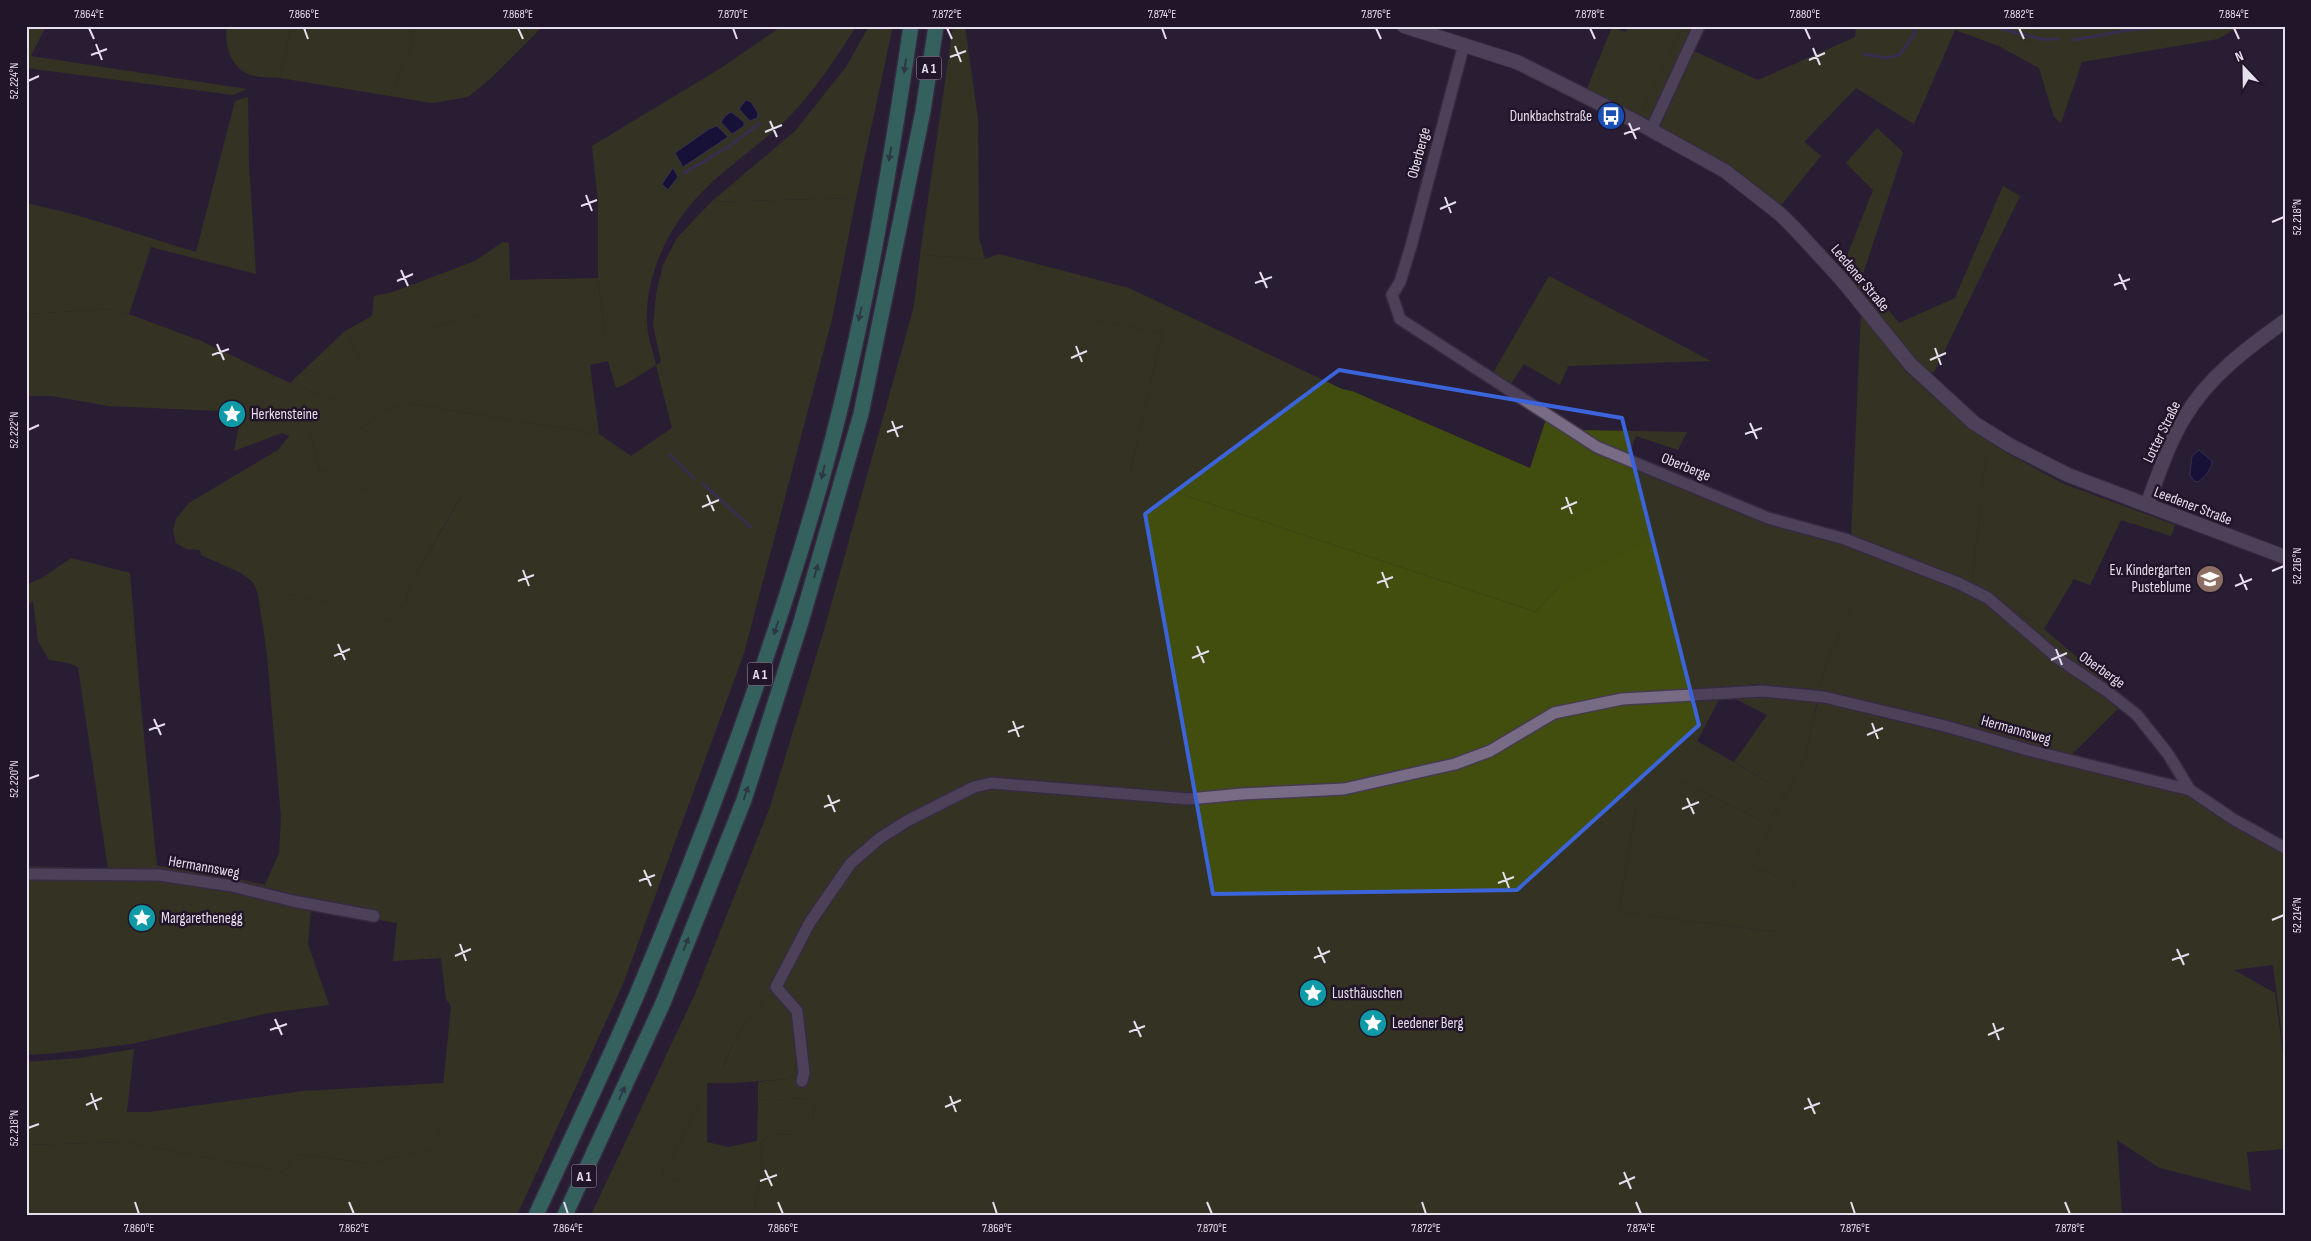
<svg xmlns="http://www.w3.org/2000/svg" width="2311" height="1241" viewBox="0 0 2311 1241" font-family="'Sofia Sans Condensed',sans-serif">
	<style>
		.green { fill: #404d0f }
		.forest { fill: #424e0e }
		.water { fill: #00013b; stroke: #454370 }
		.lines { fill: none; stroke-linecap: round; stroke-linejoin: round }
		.stream { stroke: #454370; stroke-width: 3 }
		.minor-casing { stroke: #453b4d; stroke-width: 14 }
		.tertiary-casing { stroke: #453b4d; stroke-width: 16 }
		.secondary-casing { stroke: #453b4d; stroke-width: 16 }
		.motorway-casing { stroke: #453b4d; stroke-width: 18 }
		.minor { stroke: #786b85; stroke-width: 11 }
		.tertiary { stroke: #786b85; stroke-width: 14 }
		.secondary { stroke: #786b85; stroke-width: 14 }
		.motorway { stroke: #42b38f; stroke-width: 15 }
		.oneway { fill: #2f5c57 }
		.marked { fill: none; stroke: #3b64db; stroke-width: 4; stroke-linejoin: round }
		.ticks { fill: none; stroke: #e5deed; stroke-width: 2 }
		.labels { text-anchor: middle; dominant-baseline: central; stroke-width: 5; stroke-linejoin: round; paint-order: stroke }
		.shield { fill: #201529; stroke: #aaa2b2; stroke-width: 1 }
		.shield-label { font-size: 14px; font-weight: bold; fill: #e5deed }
		.poi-label { font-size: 15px; fill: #e5deed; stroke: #201529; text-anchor: start }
		.street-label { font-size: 15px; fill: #e5deed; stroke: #201529 }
		.neatline { fill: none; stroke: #e5deed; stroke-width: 2 }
		.ticks-label { font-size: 12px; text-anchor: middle; fill: #e5deed }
	</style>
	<rect width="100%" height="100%" fill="#291e34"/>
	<g class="green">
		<path d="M26,26H46L31,56L247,89L233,95L26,68Z"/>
		<path d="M227,26H294L290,32L280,78C271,77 256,78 248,74C230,66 224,43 227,26Z"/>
		<path d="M407,26H543L491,78L468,97L432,103L390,96L414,40Z"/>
		<path d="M782,26H850L855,28C835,60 811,96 784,122C758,146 728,166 703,191C669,225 644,276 647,324C648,338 653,352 656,365L624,385L616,388L608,361L590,365L599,434L407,403L386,410L361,429L343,404L290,383L345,331L360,359L422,341L434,327L486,313L605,335L598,278V202L592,146L721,68Z"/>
		<path d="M869,26H893L856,198L711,202L795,131L846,67Z"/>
		<path d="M953,26H965L978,119L979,238L985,259L999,254L1129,288L1342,389L1352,391L1530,468L1546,419L1605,456L1876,556L1825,667L1820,690L1758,684L1725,687L1785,572L1560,586L1535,612L1129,477L1162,333L999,302L984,259L920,255Z"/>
		<path d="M1628,26H1683L1640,115L1586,91L1612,27L1626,32Z"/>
		<path d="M1856,26H2032L2036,43L2004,33L1999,46L1955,30L1914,124L1856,88L1804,142L1821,156L1781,205L1733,171L1660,127L1694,51L1758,80L1855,37Z"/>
		<path d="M248,97L249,164L256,274L151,247L129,314L115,309L26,314V203L73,214L196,252L235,101Z"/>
		<path d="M1549,276L1711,361L1568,366L1560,385L1524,364L1510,385L1493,373Z"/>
		<path d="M299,424L311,436L320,471L333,467H342L355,489L461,496L411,583L407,600L393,618L362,627L332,604L288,594L223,552L186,549L176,543L173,530L176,519L189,503L278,450Z"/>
		<path d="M1580,430L1687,432L1678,450L1636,436L1629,455L1599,442Z"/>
		<path d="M1986,456L2103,513L2074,579L2044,629L1972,582Z"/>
		<path d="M1758,694L1818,698L1806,755L1752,866L1795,883L1779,932L1619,912L1636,806L1669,793L1676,779L1767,823L1785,792L1734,762L1767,715L1732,697Z"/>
		<path d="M2063,762L2188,795L2285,853V1060L2273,965L2232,970L1990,834Z"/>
		<path d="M770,994C807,999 797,1048 795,1074L789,1079L734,1083L723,1067C737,1034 744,1019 770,994Z"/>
		<path d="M134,1049L127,1112H149L303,1091L444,1083L437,1148L370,1163L295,1154L284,1172L125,1142L26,1145V1062L80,1058Z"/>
		<path d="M804,1098L815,1100L813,1123L801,1134L769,1135L762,1142L761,1173L753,1215H704V1203L681,1180L667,1181L662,1173L668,1166L700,1102L707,1104V1142L728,1147L757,1141L758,1101Z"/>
	</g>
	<g class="forest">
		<path d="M294,26H407L414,40L390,96L280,78L290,32Z"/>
		<path d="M1683,26H1693L1650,120L1640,115Z"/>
		<path d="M2032,26H2240L2218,39L2082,62L2061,123L2054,117L2039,68L1999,46L2004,33L2036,43Z"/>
		<path d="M1877,128L1903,152L1862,277L1899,323L1955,298L2003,186L2020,196L1934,372L1928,373L1841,271L1873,190L1846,163Z"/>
		<path d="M856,198L832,319L744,653L623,984L517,1215H26V1145L125,1142L284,1172L295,1154L370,1163L437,1148L451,1006L446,999L441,958L393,961L397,923L311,908L308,944L329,1005L269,1013L131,1044L56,1053L26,1055V866L108,869L78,667L68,663L49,660L38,641L33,601L26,607V585L42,578L71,558L130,573L141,707L157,866L193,869L265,885L279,853L281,817L267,654L258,594L253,582L241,573L201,555L200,549L223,552L256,568L288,594L332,604L357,616L362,627L393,618L407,600L411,583L461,497L355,489L344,477L342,467H333L320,471L311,436L299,425L290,436L282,433L234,451L242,412L108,406L52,396H26V314L115,309L201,341L290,383L343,404L361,429L386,410L407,403L599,434L631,456L672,428L656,365L661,362L653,325L656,294L663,265L677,238L711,202Z"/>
		<path d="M503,242L509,243L510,280L598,278L605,335L495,342L486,313L434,327L422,341L383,358L360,359L345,331L372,316L374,296L393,292L475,261Z"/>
		<path d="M920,255L984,259L1000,302L1162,333L1129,477L1535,612L1560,586L1673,528L1786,573L1697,741L1785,792L1767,823L1676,779L1669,793L1636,806L1619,912L1778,932L1795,883L1752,866L1806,755L1825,667L1879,549L1851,538L1861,312L1905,371L1964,424L2005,452L2064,484L2175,525L2171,536L2121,520L2090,585L2074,579L2102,513L1986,457L1972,582L2044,629L2127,700L1991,834L2275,993L2285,1068V1149L2247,1152L2251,1191L2160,1168L2117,1140L2122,1215H753L761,1173L762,1142L769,1135L801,1134L813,1123L815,1100L804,1098L758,1101V1082L789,1079L795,1074C797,1048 807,999 770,994C744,1019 737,1034 723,1066L734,1083H707V1104L700,1102L668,1166L662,1173L667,1181L681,1180L705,1203L704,1215H591L695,994L770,807L825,627L914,306Z"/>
	</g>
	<g class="water">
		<path d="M746,100L751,102L758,113L757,118L750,121L739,109Z"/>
		<path d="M731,112L744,122V126L732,134L721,122L726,115Z"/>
		<path d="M717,126L728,137L683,167L675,153L709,129Z"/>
		<path d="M673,168L678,177L668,190L662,184Z"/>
		<path d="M2199,450L2212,461C2212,469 2205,477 2198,482L2194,481L2190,475L2192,456Z"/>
	</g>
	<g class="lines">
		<g class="stream">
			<path d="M1991,26L2041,39H2058"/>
			<path d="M2073,40L2129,30L2179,26"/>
			<path d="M1864,54L1886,58L1899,55L1914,35L1916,26"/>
			<path d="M684,173L728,147L760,123"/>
			<path d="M670,455L694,478"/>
			<path d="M703,484L751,527"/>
		</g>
		<defs>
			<g id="minor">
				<path d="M1464,44L1411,246L1400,282L1392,295L1400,319L1597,447L1768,518L1845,539L1958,583L1988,598L2059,659L2108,692L2137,715L2168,754L2190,790"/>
				<path d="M1651,130L1699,26"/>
				<path d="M26,874L159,875L232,886L293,901L374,916"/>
				<path d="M802,1081L804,1073L797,1011L776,987L810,922L851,863L880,838L907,821L974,787L991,783L1189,799L1242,794L1344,789L1455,764L1490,751L1554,713L1622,699L1763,691L1824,697L1945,726L2028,750L2190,790L2233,819L2285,848"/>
			</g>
			<path id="tertiary" d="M1404,26L1517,62L1635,121L1725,171L1780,214L1797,231L1842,280L1911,365L1974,423L2011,446L2068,475L2147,505"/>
			<path id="secondary" d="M2285,321C2247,348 2208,377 2184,418C2168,444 2158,476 2147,505L2285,557"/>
			<g id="motorway">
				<path d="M536,1215C570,1141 606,1067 638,992C707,828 770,660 819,489C862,338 888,181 911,26"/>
				<path d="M565,1215L663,1003L744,800L801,622L861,414L923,111L936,26"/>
			</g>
		</defs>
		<use href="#minor" class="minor-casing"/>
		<use href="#tertiary" class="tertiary-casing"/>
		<use href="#secondary" class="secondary-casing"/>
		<use href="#motorway" class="motorway-casing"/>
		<use href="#minor" class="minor"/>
		<use href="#tertiary" class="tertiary"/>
		<use href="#secondary" class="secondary"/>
		<use href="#motorway" class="motorway"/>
	</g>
	<defs><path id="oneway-solid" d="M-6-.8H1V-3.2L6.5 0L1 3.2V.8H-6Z" transform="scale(1.25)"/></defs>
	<g class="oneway">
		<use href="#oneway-solid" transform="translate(905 66) rotate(98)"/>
		<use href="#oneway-solid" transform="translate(890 154) rotate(100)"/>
		<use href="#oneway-solid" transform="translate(860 314) rotate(102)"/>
		<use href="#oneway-solid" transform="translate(823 472) rotate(104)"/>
		<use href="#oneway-solid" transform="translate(816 571) rotate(-74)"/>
		<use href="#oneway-solid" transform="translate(776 628) rotate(109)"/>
		<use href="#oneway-solid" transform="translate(746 793) rotate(-72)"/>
		<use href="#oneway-solid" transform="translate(686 944) rotate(-68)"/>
		<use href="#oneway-solid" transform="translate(622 1093) rotate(-66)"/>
	</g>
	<path d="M0 0H2311V1241H0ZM1339,370L1622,418L1699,725L1517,890L1213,894L1145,514Z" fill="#291e34" fill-opacity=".55" fill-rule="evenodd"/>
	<path class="marked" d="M1339,370L1622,418L1699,725L1517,890L1213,894L1145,514Z"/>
	<path class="ticks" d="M89,28L94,39M304,28L308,39M518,28L523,39M733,28L737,39M947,28L952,39M1162,28L1166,39M1376,28L1381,39M1590,28L1595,39M1805,28L1810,39M2019,28L2024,39M2234,28L2239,39M96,44L102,60M955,46L961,62M1813,48L1820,65M91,55L107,49M950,57L966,51M1809,60L1825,53M28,81L39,76M770,121L777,137M1629,123L1636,139M765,132L782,125M1624,134L1640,128M586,195L592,211M1445,197L1451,213M581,206L597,200M1440,209L1456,202M2272,222L2284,217M401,270L408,286M1260,272L1267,288M2119,274L2126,290M397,281L413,274M1255,283L1272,277M2114,285L2130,279M217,344L224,360M1076,346L1082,362M1935,348L1941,365M212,355L229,349M1071,358L1087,351M1930,360L1946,353M892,421L898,437M1750,423L1757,439M28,430L39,425M887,432L903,426M1745,434L1762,428M707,495L714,511M1566,497L1572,514M702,507L719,500M1561,509L1577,502M523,570L529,586M2272,571L2284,566M1382,572L1388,588M2240,574L2247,590M518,581L534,575M1377,583L1393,577M2235,586L2252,579M338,644L345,660M1197,646L1204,663M2056,649L2062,665M334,656L350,649M1192,658L1209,651M2051,660L2067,653M154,719L161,735M1013,721L1019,737M1872,723L1878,739M149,730L165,724M1008,732L1024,726M1867,735L1883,728M28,779L39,775M828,795L835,812M1687,798L1694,814M824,807L840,800M1682,809L1699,802M644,870L651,886M1503,872L1509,888M639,881L655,875M1498,883L1514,877M2272,920L2284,915M460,944L466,961M1318,947L1325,963M2177,949L2184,965M455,956L471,949M1314,958L1330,951M2172,960L2189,954M275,1019L282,1035M1134,1021L1141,1037M1993,1023L1999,1040M270,1030L287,1024M1129,1032L1145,1026M1988,1035L2004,1028M91,1093L97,1110M950,1096L956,1112M1808,1098L1815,1114M86,1105L102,1098M945,1107L961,1100M1804,1109L1820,1103M28,1128L39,1124M765,1170L772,1186M1624,1172L1631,1189M760,1181L777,1175M1619,1184L1635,1177M135,1202L139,1214M349,1202L354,1214M564,1202L568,1214M778,1202L783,1214M993,1202L997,1214M1207,1202L1212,1214M1422,1202L1426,1214M1636,1202L1641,1214M1851,1202L1855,1214M2065,1202L2070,1214"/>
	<defs>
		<symbol id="bus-disc" viewBox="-11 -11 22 22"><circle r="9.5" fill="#1a4fb4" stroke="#201529"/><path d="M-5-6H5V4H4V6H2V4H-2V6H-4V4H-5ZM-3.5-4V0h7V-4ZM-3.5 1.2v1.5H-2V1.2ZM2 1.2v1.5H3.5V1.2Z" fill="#fff"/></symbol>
		<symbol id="sight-disc" viewBox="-11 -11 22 22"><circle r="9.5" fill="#0f9aa8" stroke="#201529"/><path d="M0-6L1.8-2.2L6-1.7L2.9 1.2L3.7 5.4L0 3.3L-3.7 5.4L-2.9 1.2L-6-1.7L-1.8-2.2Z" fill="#fff"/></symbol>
		<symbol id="school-disc" viewBox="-11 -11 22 22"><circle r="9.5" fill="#8d6e63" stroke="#201529"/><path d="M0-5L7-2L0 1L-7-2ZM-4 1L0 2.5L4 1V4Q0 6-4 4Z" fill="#fff"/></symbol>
	</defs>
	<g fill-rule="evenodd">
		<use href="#bus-disc" x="1595" y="100" width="32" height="32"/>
		<use href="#sight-disc" x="216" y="398" width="32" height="32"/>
		<use href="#school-disc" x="2194" y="563" width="32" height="32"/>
		<use href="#sight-disc" x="126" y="902" width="32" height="32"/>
		<use href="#sight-disc" x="1297" y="977" width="32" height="32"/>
		<use href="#sight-disc" x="1357" y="1007" width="32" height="32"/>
	</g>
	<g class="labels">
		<g class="shield">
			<rect x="916.5" y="56.5" width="25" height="23" rx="4"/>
			<rect x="747.5" y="662.5" width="25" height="23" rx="4"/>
			<rect x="571.5" y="1164.5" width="25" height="23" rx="4"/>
		</g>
		<g class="shield-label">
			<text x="929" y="68">A 1</text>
			<text x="760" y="674">A 1</text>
			<text x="584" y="1176">A 1</text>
		</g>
		<g class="poi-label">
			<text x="1592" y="116" text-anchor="end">Dunkbachstraße</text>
			<text x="251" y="414">Herkensteine</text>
			<text x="2191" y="570" text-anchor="end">Ev. Kindergarten<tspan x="2191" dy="17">Pusteblume</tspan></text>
			<text x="161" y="918">Margarethenegg</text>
			<text x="1332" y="993">Lusthäuschen</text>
			<text x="1392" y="1023">Leedener Berg</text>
		</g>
		<g class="street-label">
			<text transform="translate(1419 153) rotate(-75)">Oberberge</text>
			<text transform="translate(1860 278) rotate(50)">Leedener Straße</text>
			<text transform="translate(2162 432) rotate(-64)">Lotter Straße</text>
			<text transform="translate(1686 467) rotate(22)">Oberberge</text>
			<text transform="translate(2193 506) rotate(21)">Leedener Straße</text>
			<text transform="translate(2102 670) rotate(35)">Oberberge</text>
			<text transform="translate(2016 730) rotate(16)">Hermannsweg</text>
			<text transform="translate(204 867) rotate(10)">Hermannsweg</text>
		</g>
	</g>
	<rect width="2311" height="1241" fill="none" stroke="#201529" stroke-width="55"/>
	<g transform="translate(2244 68) rotate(338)" stroke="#201529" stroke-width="4" paint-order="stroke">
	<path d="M0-4L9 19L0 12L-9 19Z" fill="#e5deed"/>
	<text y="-8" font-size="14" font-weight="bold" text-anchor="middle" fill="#e5deed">N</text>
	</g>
	<rect x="28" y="28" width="2256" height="1186" class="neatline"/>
	<g class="ticks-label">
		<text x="89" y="18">7.864°E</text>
		<text x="304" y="18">7.866°E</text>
		<text x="518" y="18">7.868°E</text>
		<text x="733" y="18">7.870°E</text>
		<text x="947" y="18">7.872°E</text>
		<text x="1162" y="18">7.874°E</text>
		<text x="1376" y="18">7.876°E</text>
		<text x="1590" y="18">7.878°E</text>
		<text x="1805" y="18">7.880°E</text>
		<text x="2019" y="18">7.882°E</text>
		<text x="2234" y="18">7.884°E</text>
		<text transform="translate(14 81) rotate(-90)" y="4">52.224°N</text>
		<text transform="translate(2297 217) rotate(-90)" y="4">52.218°N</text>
		<text transform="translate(14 430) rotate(-90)" y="4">52.222°N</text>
		<text transform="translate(2297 566) rotate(-90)" y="4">52.216°N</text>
		<text transform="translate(14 779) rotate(-90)" y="4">52.220°N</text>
		<text transform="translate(2297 915) rotate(-90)" y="4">52.214°N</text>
		<text transform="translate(14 1128) rotate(-90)" y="4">52.218°N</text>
		<text x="139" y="1232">7.860°E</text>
		<text x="354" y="1232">7.862°E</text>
		<text x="568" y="1232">7.864°E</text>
		<text x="783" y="1232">7.866°E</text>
		<text x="997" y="1232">7.868°E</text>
		<text x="1212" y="1232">7.870°E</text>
		<text x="1426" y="1232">7.872°E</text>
		<text x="1641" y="1232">7.874°E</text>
		<text x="1855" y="1232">7.876°E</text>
		<text x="2070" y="1232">7.878°E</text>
	</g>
</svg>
